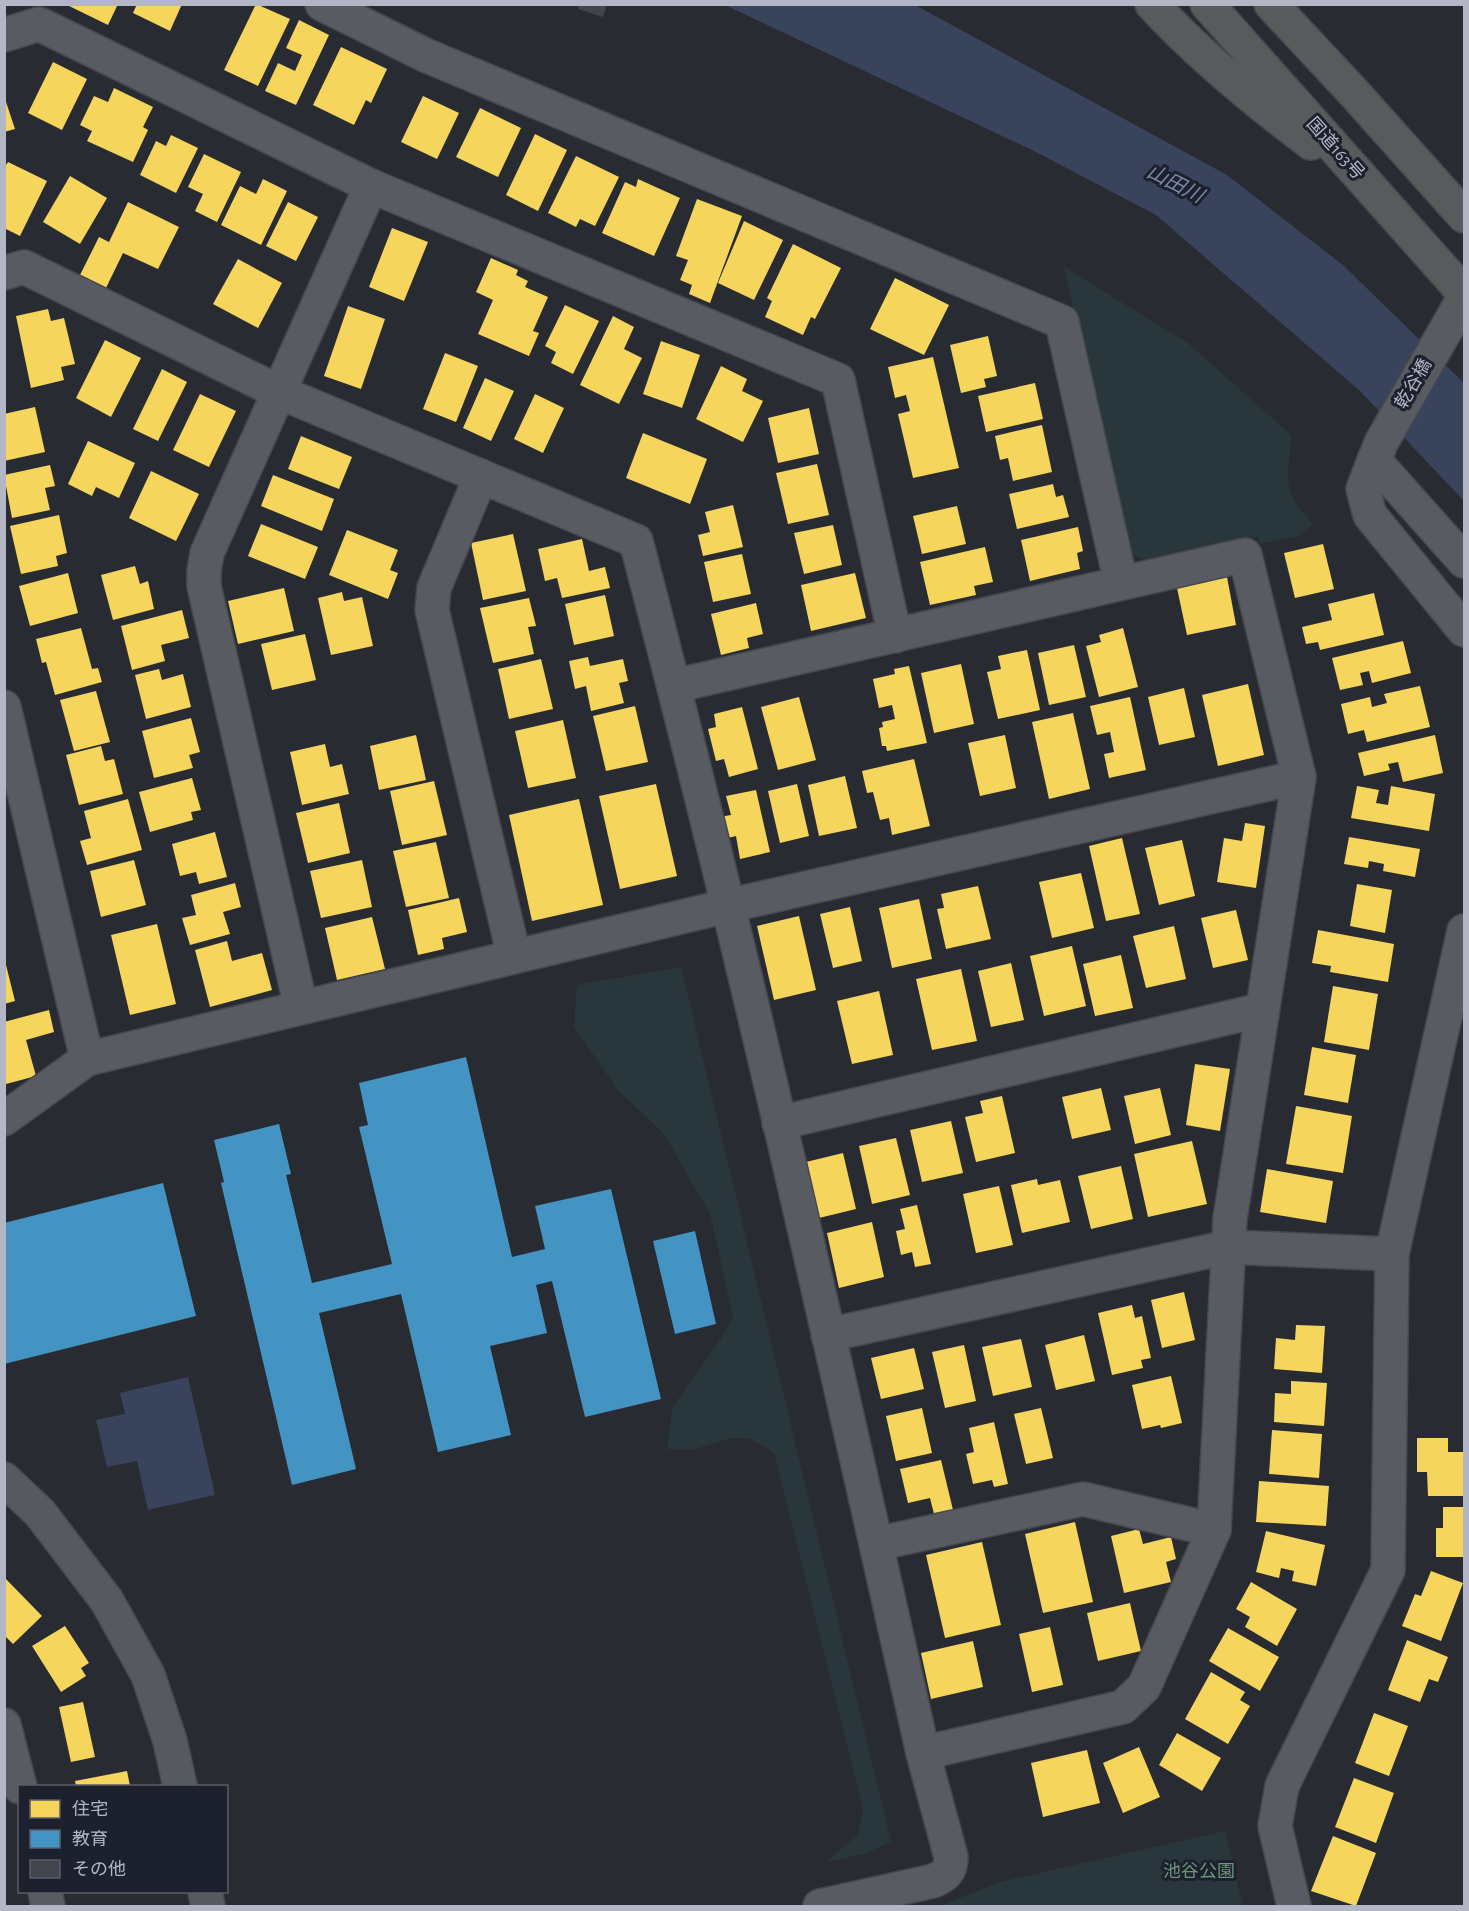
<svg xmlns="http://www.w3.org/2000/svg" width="1469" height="1911" viewBox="0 0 1469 1911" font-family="'Alegreya Sans','Noto Sans JP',sans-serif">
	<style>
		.green { fill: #29363c }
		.water { fill: #39435c }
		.homes { fill: #f6d55c }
		.schools { fill: #4393c3 }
		.building { fill: #43454c }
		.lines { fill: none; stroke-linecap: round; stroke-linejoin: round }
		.street-casing { stroke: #47484e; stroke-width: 36 }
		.secondary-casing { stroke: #474850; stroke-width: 36 }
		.highway-casing { stroke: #46474f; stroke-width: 36 }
		.street { stroke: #595b62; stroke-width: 33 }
		.secondary { stroke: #575960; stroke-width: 33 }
		.highway { stroke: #585a5c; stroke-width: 33 }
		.labels { text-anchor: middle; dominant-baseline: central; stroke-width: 6; stroke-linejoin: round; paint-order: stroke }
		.street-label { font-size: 18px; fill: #b3b7c5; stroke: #1d212e }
		.park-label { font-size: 18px; fill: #6c947c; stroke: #1d212e }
		.water-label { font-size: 20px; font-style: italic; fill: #7d89aa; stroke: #1d212e }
	</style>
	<rect width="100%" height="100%" fill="#292b33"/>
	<g class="green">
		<path d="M1064,267L1188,343L1291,435C1291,453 1284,481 1292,497C1296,507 1307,516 1313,524L1298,536L1260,544L1258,537L1148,561L1127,552Z"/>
		<path d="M681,967L891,1842L864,1854L826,1862L858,1834L863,1809L774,1453L750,1439L730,1438L696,1449H667L672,1408L720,1340L733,1317L710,1214L664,1134L618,1090L574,1027L577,985Z"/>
		<path d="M1225,1831L1243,1906H940L999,1882Z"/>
	</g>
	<g class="water">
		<path d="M725,5H915L1227,175L1344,266L1464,383V501L1360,391L1156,215L1034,151Z"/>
		<path d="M188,1377L215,1495L148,1510L137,1461L107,1467L96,1420L125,1414L120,1393Z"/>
	</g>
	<g class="homes">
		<path d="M65,4H118L108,25Z"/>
		<path d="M137,4H182L170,31L133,13Z"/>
		<path d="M256,4L290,19L258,86L224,70Z"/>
		<path d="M299,20L329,35L296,105L265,91L278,63L295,71L302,55L286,48Z"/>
		<path d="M341,47L387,69L371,103L366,100L354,125L313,105Z"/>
		<path d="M53,62L87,79L62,130L28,113Z"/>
		<path d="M114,88L153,107L143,127L148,130L133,162L87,141L92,131L80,125L94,96L108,102Z"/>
		<path d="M4,96L15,129L4,132Z"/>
		<path d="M423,96L459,113L437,159L401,142Z"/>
		<path d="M480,108L521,128L498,177L456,157Z"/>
		<path d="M535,134L567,150L538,211L506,195Z"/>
		<path d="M171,135L198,148L176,193L140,175L156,141L166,146Z"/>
		<path d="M204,154L241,172L217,222L195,211L203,194L188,187Z"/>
		<path d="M576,156L619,177L595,226L580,219L576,227L548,213Z"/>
		<path d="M8,162L47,181L20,236L4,228V168Z"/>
		<path d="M70,176L107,198L80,244L43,222Z"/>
		<path d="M263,179L287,191L261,245L221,225L240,186L256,194Z"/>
		<path d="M638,179L680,198L654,256L602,233L625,182L636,187Z"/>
		<path d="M697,199L742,216L710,303L689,294L692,285L680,280L688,260L676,256Z"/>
		<path d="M128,202L179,227L158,269L123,253L106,288L80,275L99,237L109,242Z"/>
		<path d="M288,202L318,217L296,261L266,246Z"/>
		<path d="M744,221L783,240L754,300L718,283Z"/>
		<path d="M392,228L428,242L404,301L369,287Z"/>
		<path d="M793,244L841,268L815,319L811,317L803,335L765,317L772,301L767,298Z"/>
		<path d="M491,258L518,270L516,275L528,281L525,287L548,297L533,331L539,333L529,356L478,334L493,300L476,292Z"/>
		<path d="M238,259L282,283L258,328L213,304Z"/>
		<path d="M895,278L949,305L924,355L870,329Z"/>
		<path d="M565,305L599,321L573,374L551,363L556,352L545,346Z"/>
		<path d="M348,306L385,319L361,389L324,376Z"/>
		<path d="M48,309L51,321L64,318L75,364L61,367L64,380L31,388L16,316Z"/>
		<path d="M613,316L634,327L624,349L642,358L619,404L580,385Z"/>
		<path d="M988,336L997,376L984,379L986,387L961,393L950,345Z"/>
		<path d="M105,340L141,358L111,417L76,398Z"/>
		<path d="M661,341L700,355L682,408L643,394Z"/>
		<path d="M445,353L478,366L456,422L423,409Z"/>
		<path d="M933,357L959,468L913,478L898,414L910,411L906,395L895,398L888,367Z"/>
		<path d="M721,366L747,379L742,391L763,401L743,442L696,419Z"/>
		<path d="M162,369L187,382L158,441L133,429Z"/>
		<path d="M485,378L514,391L491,441L463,428Z"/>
		<path d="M1035,383L1043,419L986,432L978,396Z"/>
		<path d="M200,394L236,411L209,467L173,450Z"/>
		<path d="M535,394L564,408L543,453L514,439Z"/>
		<path d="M35,407L45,452L4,461V414Z"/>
		<path d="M809,408L819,454L778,463L768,418Z"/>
		<path d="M1042,425L1052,472L1013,481L1008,458L1000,460L995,436Z"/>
		<path d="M643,433L707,459L690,504L626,478Z"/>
		<path d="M301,436L352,457L339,489L288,469Z"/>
		<path d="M88,441L135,463L119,498L96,487L92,496L68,484Z"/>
		<path d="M817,464L829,515L788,524L776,473Z"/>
		<path d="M50,465L55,486L45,488L50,510L12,518L4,475Z"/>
		<path d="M151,471L199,494L176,541L129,518Z"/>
		<path d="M273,475L334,499L322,531L261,506Z"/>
		<path d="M1053,484L1056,497L1063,495L1069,517L1017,529L1009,494Z"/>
		<path d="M733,505L743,547L703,556L698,535L710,532L705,512Z"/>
		<path d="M957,506L966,544L922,554L913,516Z"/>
		<path d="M59,515L67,553L56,556L58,566L21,574L10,526Z"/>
		<path d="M261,524L318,547L305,579L248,556Z"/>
		<path d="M833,525L842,565L804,574L794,533Z"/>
		<path d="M1078,527L1083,551L1077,553L1080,569L1030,581L1021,540Z"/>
		<path d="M347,530L398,550L390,570L398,573L388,599L329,575Z"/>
		<path d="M513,534L526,591L483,600L471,543Z"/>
		<path d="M582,539L589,571L605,567L610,588L562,598L557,578L545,581L538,549Z"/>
		<path d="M1323,544L1334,589L1295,598L1284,553Z"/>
		<path d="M985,547L993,582L974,586L976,595L930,605L920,562Z"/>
		<path d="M742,554L751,594L713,602L704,562Z"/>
		<path d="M135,566L140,584L148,581L154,609L113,620L101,575Z"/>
		<path d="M68,573L78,613L30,626L19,586Z"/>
		<path d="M855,573L866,618L811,631L801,585Z"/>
		<path d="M1227,577L1236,625L1187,635L1177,588Z"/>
		<path d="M284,588L294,631L238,644L228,601Z"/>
		<path d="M342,592L344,601L362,597L373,646L331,655L318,598Z"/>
		<path d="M1374,593L1384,635L1320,650L1318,642L1306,644L1302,627L1332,620L1328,604Z"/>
		<path d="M605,595L614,636L574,645L565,604Z"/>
		<path d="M529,598L536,626L528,627L534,654L493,663L480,608Z"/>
		<path d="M756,603L763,634L747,638L749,648L721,655L711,614Z"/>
		<path d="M182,610L189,638L161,645L165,661L132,670L121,626Z"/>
		<path d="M81,628L92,669L98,668L102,682L55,695L46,662L42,663L36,639Z"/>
		<path d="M1123,628L1138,687L1099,697L1086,646L1101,642L1099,635Z"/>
		<path d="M305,634L316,680L272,690L261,644Z"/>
		<path d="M1403,641L1411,673L1372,683L1369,671L1360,673L1363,685L1340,690L1332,658Z"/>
		<path d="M1074,645L1086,697L1049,705L1038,653Z"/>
		<path d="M1027,650L1040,710L998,719L987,672L1001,669L998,656Z"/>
		<path d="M588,657L590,666L623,659L628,681L619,683L624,703L591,711L586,686L575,689L569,661Z"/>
		<path d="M541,659L553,709L509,719L498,669Z"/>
		<path d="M961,664L974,724L934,733L921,673Z"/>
		<path d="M909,666L927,743L887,751L886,746H882L879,728L883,727L882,722L895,719L892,705L879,708L873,679L895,674L894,669Z"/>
		<path d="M159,669L162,680L183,674L191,707L146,719L135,675Z"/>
		<path d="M1248,684L1264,755L1218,766L1202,695Z"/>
		<path d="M1420,686L1430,727L1367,742L1364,730L1348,734L1341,704L1370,697L1372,707L1387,703L1384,694Z"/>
		<path d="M1184,688L1195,737L1159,745L1148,697Z"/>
		<path d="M96,691L110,742L74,751L60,700Z"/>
		<path d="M799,697L816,760L778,770L761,707Z"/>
		<path d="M1130,697L1146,770L1109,778L1104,754L1114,752L1110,732L1097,735L1090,706Z"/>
		<path d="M635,706L648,762L606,771L593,716Z"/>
		<path d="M742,707L758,769L729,777L724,759L716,761L708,729L716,727L714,714Z"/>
		<path d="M1073,713L1090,789L1049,799L1032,722Z"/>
		<path d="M191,718L200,752L189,755L193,768L154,778L142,731Z"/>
		<path d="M563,720L576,778L528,788L515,731Z"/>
		<path d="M416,735L426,780L379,790L370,746Z"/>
		<path d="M1005,735L1016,788L980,796L968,743Z"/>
		<path d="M1435,735L1443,773L1403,782L1398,762L1388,764L1390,770L1364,776L1358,753Z"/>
		<path d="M325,744L330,767L342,764L349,794L302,805L290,752Z"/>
		<path d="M101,746L105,761L114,759L123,794L79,805L66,755Z"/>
		<path d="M914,759L930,826L892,835L889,818L880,820L873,792L867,793L862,771Z"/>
		<path d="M845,776L857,828L819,836L808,785Z"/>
		<path d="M192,778L201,810L191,812L193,820L150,832L139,792Z"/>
		<path d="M434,781L447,835L402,845L390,791Z"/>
		<path d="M656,784L677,876L620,889L599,796Z"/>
		<path d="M797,784L809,836L780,843L768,791Z"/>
		<path d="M1357,786L1379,790L1376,803L1388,805L1391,786L1435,794L1429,831L1351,818Z"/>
		<path d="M756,790L770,852L740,859L736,836L724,839L719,817L731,815L726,796Z"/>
		<path d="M128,799L142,850L87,865L80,841L91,838L84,811Z"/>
		<path d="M579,799L603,905L532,921L509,815Z"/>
		<path d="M339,803L350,853L308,863L296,813Z"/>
		<path d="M1245,823L1265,826L1256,888L1217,882L1224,838L1242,841Z"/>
		<path d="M215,832L227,877L199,884L196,872L180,876L172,844Z"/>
		<path d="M1349,837L1420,849L1415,877L1383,871L1384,864L1369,861L1368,868L1344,864Z"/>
		<path d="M1122,838L1140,914L1106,921L1089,846Z"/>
		<path d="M1182,840L1195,896L1159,905L1145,848Z"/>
		<path d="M436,842L449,898L406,907L393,851Z"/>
		<path d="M134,860L146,905L101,917L90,871Z"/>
		<path d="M362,860L372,907L321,918L310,871Z"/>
		<path d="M1081,873L1094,928L1052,938L1039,882Z"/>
		<path d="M235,883L241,907L223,912L230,934L190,945L182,918L196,915L191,895Z"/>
		<path d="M1357,884L1392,890L1385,933L1350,926Z"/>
		<path d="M978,886L991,939L946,949L937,909L944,908L941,894Z"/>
		<path d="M459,898L467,932L442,938L444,949L418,955L408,910Z"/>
		<path d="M919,899L932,959L892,968L879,908Z"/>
		<path d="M850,907L862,961L833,968L820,914Z"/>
		<path d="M1236,910L1248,960L1213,968L1201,918Z"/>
		<path d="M799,916L816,990L774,1000L757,926Z"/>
		<path d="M372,917L385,969L337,980L325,928Z"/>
		<path d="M157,924L176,1004L130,1015L111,935Z"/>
		<path d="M1174,926L1186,979L1146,988L1133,936Z"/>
		<path d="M1318,930L1394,944L1388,982L1330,972L1331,966L1312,963Z"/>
		<path d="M227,941L232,961L262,953L272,990L210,1007L195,950Z"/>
		<path d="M1072,946L1086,1006L1044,1016L1030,956Z"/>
		<path d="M1121,955L1133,1008L1095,1016L1083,964Z"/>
		<path d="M4,957L15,1001L4,1004Z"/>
		<path d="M1011,963L1024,1020L991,1027L978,971Z"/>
		<path d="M961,969L977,1041L932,1050L916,979Z"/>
		<path d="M1333,986L1378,994L1369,1050L1324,1042Z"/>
		<path d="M879,991L893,1055L852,1064L837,1001Z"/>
		<path d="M49,1010L54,1032L26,1040L36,1076L6,1084L4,1022Z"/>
		<path d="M1312,1047L1356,1055L1348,1103L1304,1095Z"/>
		<path d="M1195,1064L1230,1069L1220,1131L1186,1125Z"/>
		<path d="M1101,1088L1111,1130L1072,1139L1062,1097Z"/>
		<path d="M1160,1088L1171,1135L1135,1144L1124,1096Z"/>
		<path d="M1002,1096L1015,1153L976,1162L965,1117L983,1113L980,1101Z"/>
		<path d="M1296,1106L1352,1116L1343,1173L1286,1164Z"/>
		<path d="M951,1121L963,1173L922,1182L910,1130Z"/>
		<path d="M896,1138L910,1195L872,1204L859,1146Z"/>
		<path d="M1192,1141L1207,1204L1148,1217L1134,1154Z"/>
		<path d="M843,1153L856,1209L819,1218L806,1162Z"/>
		<path d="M1121,1166L1133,1219L1091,1229L1078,1176Z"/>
		<path d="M1267,1169L1333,1181L1326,1223L1260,1212Z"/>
		<path d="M1037,1179L1038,1185L1060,1180L1070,1222L1022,1233L1011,1185Z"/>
		<path d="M999,1186L1013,1245L976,1253L963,1194Z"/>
		<path d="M917,1205L931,1264L915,1267L912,1252L901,1255L896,1231L905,1229L900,1209Z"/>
		<path d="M872,1222L884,1277L839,1288L827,1233Z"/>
		<path d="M1184,1292L1195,1340L1162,1348L1151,1300Z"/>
		<path d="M1132,1305L1135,1318L1142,1316L1151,1358L1141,1360L1143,1368L1112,1375L1098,1313Z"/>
		<path d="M1296,1325L1325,1326L1322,1373L1274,1369L1276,1338L1295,1340Z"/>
		<path d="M1084,1335L1095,1381L1056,1390L1045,1345Z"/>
		<path d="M1021,1339L1032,1387L993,1396L982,1347Z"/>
		<path d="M964,1345L976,1401L945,1408L932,1352Z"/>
		<path d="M914,1348L924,1389L881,1399L871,1358Z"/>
		<path d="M1171,1376L1182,1423L1161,1428L1160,1425L1142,1429L1132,1385Z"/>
		<path d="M1291,1381L1327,1383L1324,1426L1274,1422L1275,1393L1291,1394Z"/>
		<path d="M922,1408L932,1453L896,1461L886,1416Z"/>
		<path d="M1041,1408L1053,1458L1026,1464L1014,1414Z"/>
		<path d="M994,1422L1008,1484L994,1487L992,1480L973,1484L966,1454L974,1452L969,1428Z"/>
		<path d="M1272,1430L1322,1434L1319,1478L1269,1474Z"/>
		<path d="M1417,1438H1448V1452H1464V1496H1428L1427,1472H1417Z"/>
		<path d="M941,1460L953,1510L934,1514L930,1498L908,1503L900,1469Z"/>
		<path d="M1259,1481L1329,1486L1326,1526L1256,1522Z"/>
		<path d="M1443,1507H1464V1557H1436V1528H1443Z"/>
		<path d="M1075,1522L1093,1602L1043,1613L1025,1534Z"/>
		<path d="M1139,1529L1143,1544L1171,1537L1176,1559L1166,1562L1171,1582L1124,1593L1111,1536Z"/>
		<path d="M1266,1531L1325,1545L1316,1586L1292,1581L1294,1571L1281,1568L1279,1578L1256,1572Z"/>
		<path d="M982,1542L1001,1625L945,1638L926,1555Z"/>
		<path d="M1431,1571L1463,1583L1441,1641L1402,1626L1415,1594L1421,1596Z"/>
		<path d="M4,1577L42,1616L13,1644L4,1635Z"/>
		<path d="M1251,1582L1297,1609L1277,1646L1245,1627L1250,1617L1236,1609Z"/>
		<path d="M1130,1603L1141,1651L1098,1661L1087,1613Z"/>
		<path d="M65,1626L89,1663L81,1668L86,1676L61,1692L32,1646Z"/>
		<path d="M1050,1627L1063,1685L1032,1692L1019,1634Z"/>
		<path d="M1228,1628L1279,1657L1260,1691L1209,1661Z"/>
		<path d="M1407,1640L1448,1657L1438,1682L1429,1679L1420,1702L1388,1690Z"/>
		<path d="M973,1641L983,1687L931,1699L921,1653Z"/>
		<path d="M1211,1672L1245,1692L1240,1700L1250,1706L1228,1744L1185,1719Z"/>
		<path d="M83,1702L95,1757L71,1762L59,1707Z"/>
		<path d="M1374,1713L1408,1726L1389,1776L1355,1763Z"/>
		<path d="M1177,1733L1221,1758L1202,1791L1159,1765Z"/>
		<path d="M1139,1747L1160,1797L1123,1813L1103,1763Z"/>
		<path d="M1087,1750L1100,1803L1043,1817L1031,1763Z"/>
		<path d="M127,1771L130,1786H76L75,1781Z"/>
		<path d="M1354,1778L1394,1793L1376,1843L1335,1827Z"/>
		<path d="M1333,1836L1376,1853L1356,1906L1311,1891Z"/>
	</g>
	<g class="schools">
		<path d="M466,1057L512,1257L545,1249L535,1206L611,1189L661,1399L585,1417L552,1281L536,1285L547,1333L490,1346L511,1435L438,1452L401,1294L319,1313L356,1469L292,1485L221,1183L224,1182L214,1140L279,1124L291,1174L286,1175L312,1283L392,1264L359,1127L368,1125L359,1083Z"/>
		<path d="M163,1183L196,1316L4,1364V1223Z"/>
		<path d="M695,1231L716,1324L675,1334L653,1241Z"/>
	</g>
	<path class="building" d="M579,4H607L603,17L578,9Z"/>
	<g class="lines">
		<defs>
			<g id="street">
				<path d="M322,4L425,55L1062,322L1121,583"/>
				<path d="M4,35L39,24L371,186L838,380L895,636"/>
				<path d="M4,273L24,267L279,392L636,541C742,943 832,1348 923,1753L951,1857C951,1871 945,1876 933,1881L820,1906"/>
				<path d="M1464,298L1381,443L1363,489L1370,515L1464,630"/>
				<path d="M1374,460L1464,561"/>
				<path d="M481,476L434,588L432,610L514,956"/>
				<path d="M674,686L1245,555L1299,777L1230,1219L1214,1530L1144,1687L1123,1707L923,1753"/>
				<path d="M4,707L87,1059"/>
				<path d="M301,1007L204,586V571L207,553L371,186"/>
				<path d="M4,1119L87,1059L727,906L1299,777"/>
				<path d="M779,1123L1261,1010"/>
				<path d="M828,1335L1228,1247L1392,1254"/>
				<path d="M876,1544L1083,1499L1214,1530"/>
				<path d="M4,1725L20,1787"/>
				<path d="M45,1892L48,1906"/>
				<path d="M1294,1906L1275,1826L1282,1786L1388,1570L1392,1254L1464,931"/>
			</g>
			<g id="secondary">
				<path d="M4,1479L40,1513L107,1601L148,1675L170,1741L180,1786"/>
				<path d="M205,1892L208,1906"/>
			</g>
			<g id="highway">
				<path d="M1152,4C1200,56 1255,101 1311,143"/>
				<path d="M1207,4L1464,293"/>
				<path d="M1271,4L1355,94L1464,216"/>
			</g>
		</defs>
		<use href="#street" class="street-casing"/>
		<use href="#secondary" class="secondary-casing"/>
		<use href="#highway" class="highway-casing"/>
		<use href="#street" class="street"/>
		<use href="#secondary" class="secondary"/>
		<use href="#highway" class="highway"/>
	</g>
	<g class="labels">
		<g class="street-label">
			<text transform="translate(1335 149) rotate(48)">国道163号</text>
			<text transform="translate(1414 384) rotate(-60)">乾谷橋</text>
		</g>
		<g class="park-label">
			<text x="1199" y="1872">池谷公園</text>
		</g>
		<g class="water-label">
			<text transform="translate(1175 184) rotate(27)">山田川</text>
		</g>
	</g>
	<rect width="1469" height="1911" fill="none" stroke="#b3b7c5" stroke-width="12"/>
	<rect x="18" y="1785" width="210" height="108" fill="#1d212e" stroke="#595d6a" stroke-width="1.5"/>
	<rect x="30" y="1800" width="30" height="18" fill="#f6d55c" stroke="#595d6a" stroke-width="1.5"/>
	<text x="72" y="1815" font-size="18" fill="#b3b7c5">住宅</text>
	<rect x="30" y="1830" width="30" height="18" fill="#4393c3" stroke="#595d6a" stroke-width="1.5"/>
	<text x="72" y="1845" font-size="18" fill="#b3b7c5">教育</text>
	<rect x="30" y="1860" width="30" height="18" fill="#43454c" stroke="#595d6a" stroke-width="1.5"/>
	<text x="72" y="1875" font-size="18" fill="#b3b7c5">その他</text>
</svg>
